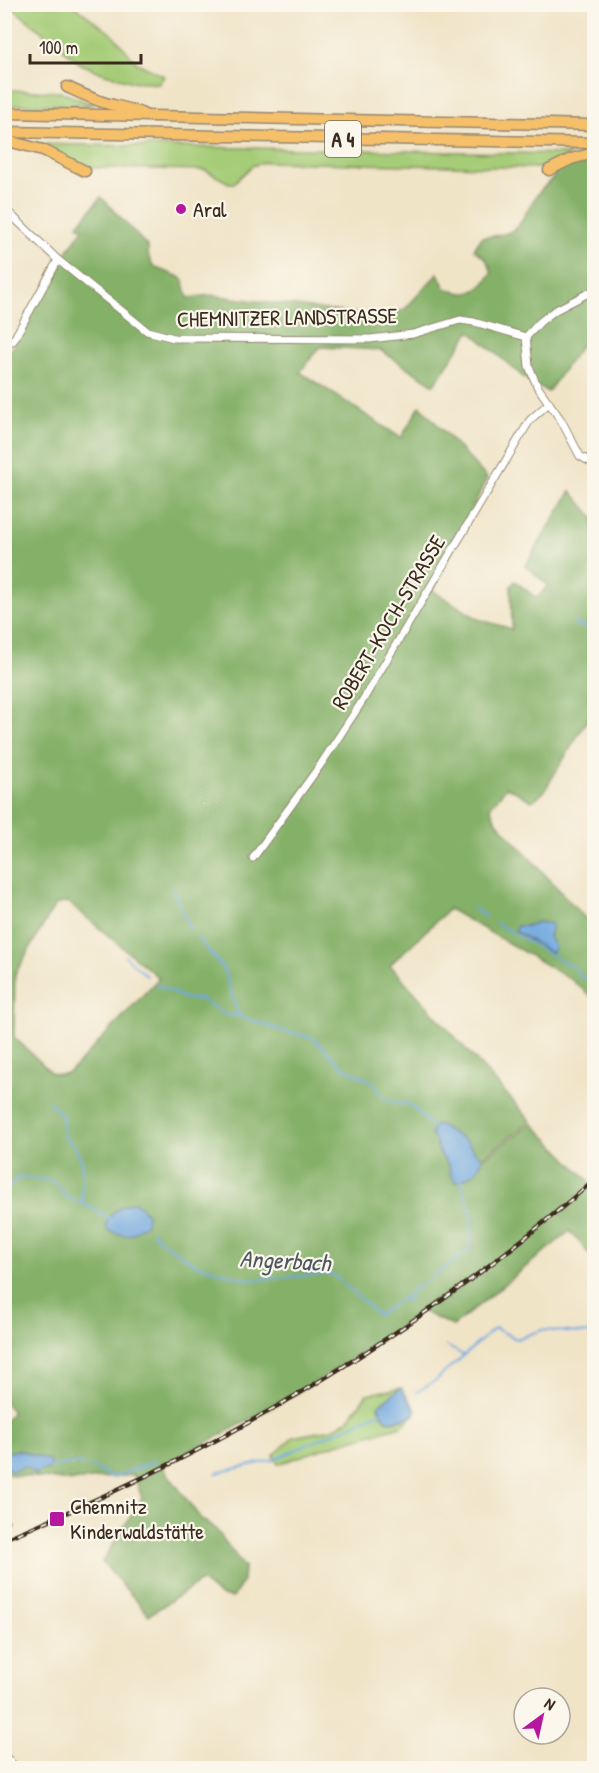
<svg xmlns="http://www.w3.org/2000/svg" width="599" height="1773" viewBox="0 0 599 1773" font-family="'Patrick Hand',sans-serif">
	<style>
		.green { fill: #a5cc77; stroke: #707b4a; stroke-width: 1.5 }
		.forest { fill: #84b068; stroke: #606d43; stroke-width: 1.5; fill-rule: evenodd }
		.water { fill: #70a7df; stroke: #56687e; stroke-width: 1.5 }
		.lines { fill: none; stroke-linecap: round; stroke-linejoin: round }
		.stream { stroke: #70a7df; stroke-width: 2 }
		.minor-casing { stroke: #968772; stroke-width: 9 }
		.highway-casing { stroke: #968772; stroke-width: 13 }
		.minor { stroke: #fff; stroke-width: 7 }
		.highway { stroke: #f6c06b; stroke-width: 10 }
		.rail-casing { stroke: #3b2a1e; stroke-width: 4.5 }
		.rail { stroke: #fbf7ec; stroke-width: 2; stroke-dasharray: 7; stroke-linecap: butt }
		.poi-dot { fill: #b5179e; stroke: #fbf7ec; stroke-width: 2 }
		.labels { text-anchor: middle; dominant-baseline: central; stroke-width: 4.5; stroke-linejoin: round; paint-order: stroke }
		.shield { fill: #fbf7ec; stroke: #75685c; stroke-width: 1.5 }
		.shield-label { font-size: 21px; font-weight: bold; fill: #3b2a1e }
		.poi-label { font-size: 22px; fill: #3b2a1e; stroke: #fbf7ec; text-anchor: start }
		.street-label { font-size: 22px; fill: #3b2a1e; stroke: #fbf7ec }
		.water-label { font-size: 24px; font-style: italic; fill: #4e5662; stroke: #fbf7ec }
	</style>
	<rect width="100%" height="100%" fill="#fbf7ec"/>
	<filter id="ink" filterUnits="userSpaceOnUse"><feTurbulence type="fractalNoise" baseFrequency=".0167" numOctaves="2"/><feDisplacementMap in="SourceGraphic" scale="12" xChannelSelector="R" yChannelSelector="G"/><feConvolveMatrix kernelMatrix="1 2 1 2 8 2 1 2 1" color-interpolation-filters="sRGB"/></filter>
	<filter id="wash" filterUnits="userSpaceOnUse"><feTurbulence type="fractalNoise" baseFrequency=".008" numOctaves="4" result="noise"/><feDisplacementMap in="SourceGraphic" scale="24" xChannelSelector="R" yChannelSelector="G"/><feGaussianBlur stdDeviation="1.35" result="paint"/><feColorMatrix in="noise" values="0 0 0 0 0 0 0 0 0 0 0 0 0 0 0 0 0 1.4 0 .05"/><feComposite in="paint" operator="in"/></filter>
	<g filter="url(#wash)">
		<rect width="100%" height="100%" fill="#f0e4c7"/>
		<g class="green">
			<path d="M9,5H73L113,35L137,63L164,76L159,84L130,81L105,74L81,64Z"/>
			<path d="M5,90L61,92L94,105H5Z"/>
			<path d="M33,144L571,154L549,167L542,168L265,162L252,166L234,183H229L205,170L98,168L85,166Z"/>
			<path d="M401,1388L378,1407C380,1411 382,1418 386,1420C393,1423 409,1418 415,1414L402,1426L343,1442L278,1464L273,1456L293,1437L332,1429L348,1420L367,1394Z"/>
		</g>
		<path class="forest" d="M594,156V327L548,392L529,382L470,331L434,385L380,350L320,347L300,372L401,438L420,406L487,478L433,591L478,619L512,629L511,586L515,581L537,598L548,585L525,566L571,491L594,518V709L543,793L532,801L507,787L490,807L496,821L594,928V999L569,978L449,909L390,965L531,1121L482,1157L475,1152L466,1141L439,1125L433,1127L440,1154L449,1166L456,1182L475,1172L484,1158L532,1123L594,1186V1260L570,1231L453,1326L421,1311C341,1372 251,1420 162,1466L201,1519L215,1528L244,1567L243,1581L233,1598L220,1596L201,1581L149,1615L102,1562L142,1498L134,1475L70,1481L5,1474V1467L12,1471L25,1465L18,1450L4,1453L5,1420L13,1412L4,1402L5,361L57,266L83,229L78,225L101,197L148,247C147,273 165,268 183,279L188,298L210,295L366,315L388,314L404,310L438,273L445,288C467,298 480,293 492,272L486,259L474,249L482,237C522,234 515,228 535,198C540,190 548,183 554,177L553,170ZM68,902L159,978L80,1062C71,1071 65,1077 52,1073L14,1037L15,974L55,905ZM538,922L551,953L515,931Z"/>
		<g class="water">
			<path d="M538,922L552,924L549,937L555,948L551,953L515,931L517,926H526Z"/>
			<path d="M439,1125L466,1141L475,1152L482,1157C481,1170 467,1179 456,1182L451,1176L449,1166L440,1154L435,1140L431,1135L433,1127Z"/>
			<path d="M135,1202L147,1213L146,1224C141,1226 138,1230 134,1233C126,1237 116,1233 108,1231L106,1224C112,1211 121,1204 135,1202Z"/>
			<path d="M401,1388L416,1410L415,1414L411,1417L389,1421L382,1415L378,1405Z"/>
			<path d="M18,1450L51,1461L49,1469L42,1470L37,1475L25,1466L12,1471L5,1467V1453Z"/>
		</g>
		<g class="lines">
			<g class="stream">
				<path d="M574,623L584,627H594"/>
				<path d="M172,887L190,929"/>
				<path d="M473,908L486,917"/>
				<path d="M496,923L576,969C580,979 584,979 594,978"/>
				<path d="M198,938L223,968L239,1016L280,1030L313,1038L343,1067L375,1083C381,1101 392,1103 409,1104L433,1127"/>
				<path d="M125,956L147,976"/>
				<path d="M155,984L187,999H201L226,1015L239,1016"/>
				<path d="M49,1102L62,1116L64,1136L75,1147L82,1161V1202"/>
				<path d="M4,1192L19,1177L50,1180L59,1186L66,1197L82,1203L111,1219"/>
				<path d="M152,1231L159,1239L195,1264L250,1280L327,1274L334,1275L378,1315L403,1298L408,1301L407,1296L409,1293L470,1250L472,1214L462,1186V1180"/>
				<path d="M445,1345L463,1355"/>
				<path d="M417,1392L436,1380L495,1328L516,1339L542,1330L594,1334"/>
				<path d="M91,1466L113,1478L155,1461"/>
				<path d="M49,1467L75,1463L83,1464"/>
				<path d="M216,1473L273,1460L381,1412"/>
			</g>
		</g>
	</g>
	<g filter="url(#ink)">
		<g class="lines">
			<defs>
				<g id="minor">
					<path d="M4,208L58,260L147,331L174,338L370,339L413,334L460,320L474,322L526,337L540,322L554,311L594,290"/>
					<path d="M4,337L13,341L58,260"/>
					<path d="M526,337L529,366L537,386L561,420L580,456L589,461L594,458"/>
					<path d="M253,858L321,764L361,703L530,420L549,403"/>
					<path d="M4,1521H5"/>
					<path d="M4,1755L16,1768"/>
				</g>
				<g id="highway">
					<path d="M67,87C80,93 94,100 109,104C121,107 131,109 143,114"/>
					<path d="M4,113L594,125"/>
					<path d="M4,132L594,143"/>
					<path d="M4,140L43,150L85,171"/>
					<path d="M549,170L571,159L594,153"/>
				</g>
			</defs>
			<use href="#minor" class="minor-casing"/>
			<use href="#highway" class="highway-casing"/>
			<use href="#minor" class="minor"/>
			<use href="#highway" class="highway"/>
			<defs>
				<path id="rail" d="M4,1539C220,1452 419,1333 594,1180"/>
			</defs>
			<use href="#rail" class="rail-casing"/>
			<use href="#rail" class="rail"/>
		</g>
	</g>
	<g class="poi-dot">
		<circle cx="181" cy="209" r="6"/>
		<rect x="49" y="1511" width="16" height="16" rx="3"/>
	</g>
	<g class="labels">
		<rect class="shield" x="325" y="121" width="36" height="36" rx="4.5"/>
		<g class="shield-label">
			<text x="343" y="139">A 4</text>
		</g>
		<g class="poi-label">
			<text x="193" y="209">Aral</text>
			<text x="70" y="1506">Chemnitz<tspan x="70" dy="25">Kinderwaldstätte</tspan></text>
		</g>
		<g class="street-label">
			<text transform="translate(287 317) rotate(-1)">CHEMNITZER LANDSTRASSE</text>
			<text transform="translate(388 622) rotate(-59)">ROBERT-KOCH-STRASSE</text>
		</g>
		<g class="water-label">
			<text transform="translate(285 1260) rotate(3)">Angerbach</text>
		</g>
	</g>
	<rect width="599" height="1773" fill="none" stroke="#fbf7ec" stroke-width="24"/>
	<g transform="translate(542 1716) rotate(33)"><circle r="28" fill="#fbf7ec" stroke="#aea59a" stroke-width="1.5"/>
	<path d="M0-4.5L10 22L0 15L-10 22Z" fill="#b5179e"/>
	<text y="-9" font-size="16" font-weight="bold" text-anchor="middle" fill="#3b2a1e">N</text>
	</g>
	<path d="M30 54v9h111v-9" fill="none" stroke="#3b2a1e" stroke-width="3"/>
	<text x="39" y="54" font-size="18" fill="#3b2a1e" stroke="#fbf7ec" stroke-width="4.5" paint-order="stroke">100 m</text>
</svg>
